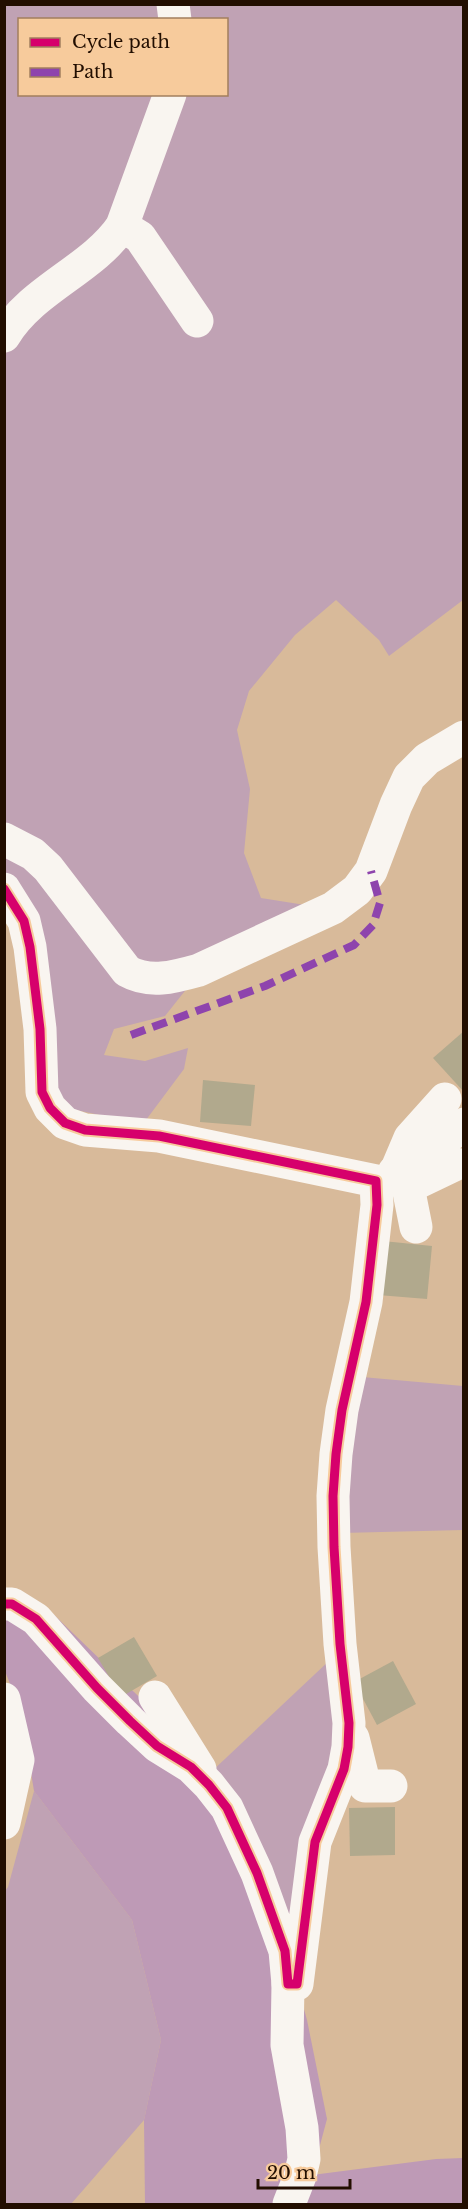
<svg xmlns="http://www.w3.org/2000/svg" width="468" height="2209" viewBox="0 0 468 2209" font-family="'Libre Baskerville',serif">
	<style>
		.green { fill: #c0a2b4; fill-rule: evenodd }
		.forest { fill: #be9ab6 }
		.building { fill: #b1a98d }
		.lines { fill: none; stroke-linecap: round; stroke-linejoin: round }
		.minor { stroke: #f9f5f0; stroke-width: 33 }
		.quiet { stroke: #8e44ad; stroke-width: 8; stroke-dasharray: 15 8; stroke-linecap: butt }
		.cycleway-casing { stroke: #f7cb9c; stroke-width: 13 }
		.cycleway { stroke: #d6006c; stroke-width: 9 }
	</style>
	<rect width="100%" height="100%" fill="#d8ba9a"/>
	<g class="green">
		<path d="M4,5H463V600L389,656L379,640L336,600L295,635L249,691L237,730L250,789L244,853L261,898L324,908L196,977L165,1016L114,1029L104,1055L145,1061L188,1048L184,1069L143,1124L57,1106L5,880ZM20,20H226V94H20Z"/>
		<path d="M362,1377L463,1386V1530L341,1533Z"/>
		<path d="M348,1643L297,1984L211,1772Z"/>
		<path d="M34,1791L132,1920L161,2040L144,2120L71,2204H5V1891L8,1887Z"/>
	</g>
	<path class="forest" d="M5,1604L49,1610L190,1746L297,1984L307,2020L327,2119L312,2175L436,2159L463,2158V2204H145L144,2120L161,2040L132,1920L34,1791L21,1712L5,1671Z"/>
	<g class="building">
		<path d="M464,1031V1092L433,1058Z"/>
		<path d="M203,1080L255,1085L251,1126L200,1122Z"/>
		<path d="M383,1241L432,1246L427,1299L378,1295Z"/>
		<path d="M134,1637L157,1676L121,1697L98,1658Z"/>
		<path d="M393,1661L416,1704L377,1725L354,1682Z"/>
		<path d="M395,1807V1855L350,1856L349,1808Z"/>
	</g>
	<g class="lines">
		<g class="minor">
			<path d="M173,4L175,20"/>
			<path d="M122,226L140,237L197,321"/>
			<path d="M4,336C32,289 92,270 122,226L170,94"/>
			<path d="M4,839L33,854L48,868L127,971C150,984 174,977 199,970L333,908L357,890L371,871L396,805L409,777L427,759L464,737"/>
			<path d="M4,889L24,921L30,947L40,1029L42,1092L50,1108L65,1123L85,1130L159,1136L376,1181L377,1205L366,1302L342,1410L336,1454L333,1496L334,1547L340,1644L349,1723L348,1747L344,1769L315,1842L297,1984H288L285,1951L257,1873L227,1808L209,1785L191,1767L157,1746L130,1721L97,1688L36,1619L12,1604H4"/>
			<path d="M445,1099L410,1138L396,1171L408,1187L456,1164"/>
			<path d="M394,1172L416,1162L464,1124"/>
			<path d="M408,1187L416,1227"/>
			<path d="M155,1697L200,1769"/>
			<path d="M4,1699L18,1760L4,1823"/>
			<path d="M353,1738L365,1786H391"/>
			<path d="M288,1984L287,2045L302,2128L304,2159L300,2176L289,2204"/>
		</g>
		<path class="quiet" d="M131,1035L265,986L354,945L373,925L380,903L371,871"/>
		<defs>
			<path id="cycleway" d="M4,889L24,921L30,947L40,1029L42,1092L50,1108L65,1123L85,1130L159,1136L376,1181L377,1205L366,1302L342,1410L336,1454L333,1496L334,1547L340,1644L349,1723L348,1747L344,1769L315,1842L297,1984H288L285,1951L257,1873L227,1808L209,1785L191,1767L157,1746L130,1721L97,1688L36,1619L12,1604H4"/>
		</defs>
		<use href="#cycleway" class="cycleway-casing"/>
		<use href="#cycleway" class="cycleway"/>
	</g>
	<rect width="468" height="2209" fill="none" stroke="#220e00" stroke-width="12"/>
	<rect x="18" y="18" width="210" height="78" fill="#f7cb9c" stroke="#a27f5e" stroke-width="1.5"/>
	<rect x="30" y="38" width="30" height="9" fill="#d6006c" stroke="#a27f5e" stroke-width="1.5"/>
	<text x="72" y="48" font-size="18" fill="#220e00">Cycle path</text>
	<rect x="30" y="68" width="30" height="9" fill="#8e44ad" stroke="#a27f5e" stroke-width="1.5"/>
	<text x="72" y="78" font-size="18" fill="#220e00">Path</text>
	<path d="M258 2179v9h92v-9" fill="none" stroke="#220e00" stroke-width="3"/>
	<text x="267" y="2179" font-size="18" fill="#220e00" stroke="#f7cb9c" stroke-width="4.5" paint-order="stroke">20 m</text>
</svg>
